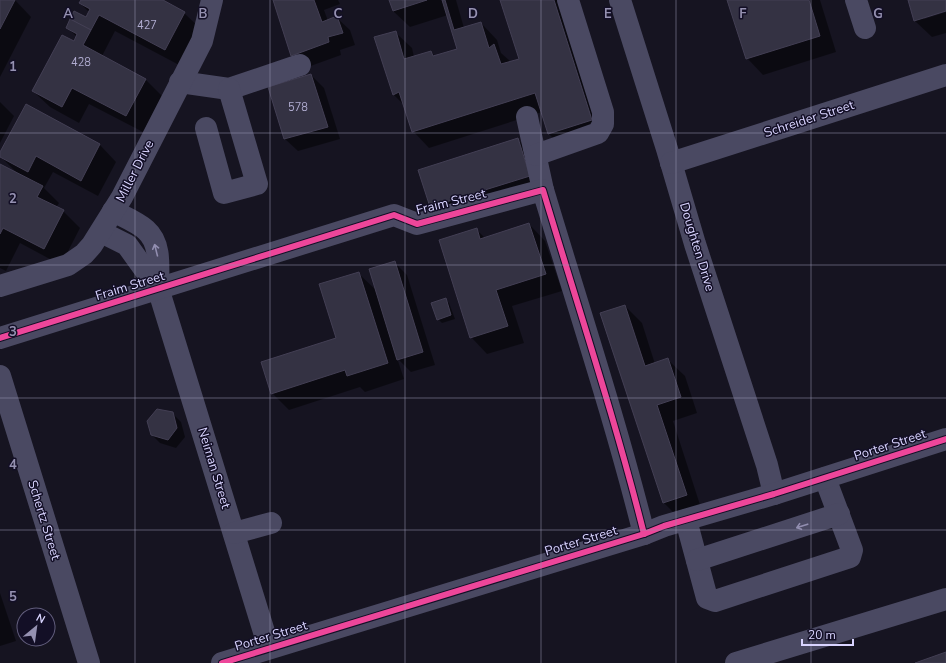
<svg xmlns="http://www.w3.org/2000/svg" width="946" height="663" viewBox="0 0 946 663" font-family="'Nunito Sans',sans-serif">
	<style>
		.shadow { fill: #0007 }
		.building { fill: #343243; stroke: #433f54 }
		.lines { fill: none; stroke-linecap: round; stroke-linejoin: round }
		.minor { stroke: #4a4962; stroke-width: 22 }
		.cycleway-casing { stroke: #130f26; stroke-width: 8 }
		.cycleway { stroke: #ed469a; stroke-width: 6 }
		.oneway { stroke: #928eb0 }
		.grid { fill: none; stroke: #9591b1; stroke-width: 1; stroke-opacity: 0.55 }
		.labels { text-anchor: middle; dominant-baseline: central; stroke-width: 3; stroke-linejoin: round; paint-order: stroke }
		.number-label { font-size: 11px; fill: #b0acd0 }
		.street-label { font-size: 13px; fill: #d9d4ff; stroke: #130f26 }
		.grid-label { font-size: 13px; text-anchor: middle; font-weight: bold; fill: #9591b1; stroke: #130f26; stroke-width: 3; stroke-linejoin: round; paint-order: stroke }
	</style>
	<rect width="100%" height="100%" fill="#161421"/>
	<g class="shadow">
		<path d="M0,0H15L31,17L0,77Z"/>
		<path d="M82,0H160L184,13L201,29L181,66L115,31L102,56L145,79L162,96L143,132L89,104L79,123L50,107L33,91L74,43L77,37L67,27L86,18L89,12L80,3Z"/>
		<path d="M274,0H338L340,4L324,10L328,21L337,18L350,30L355,45L340,50L341,55L305,68L292,56Z"/>
		<path d="M390,0H456L464,28L481,23L497,40L501,53L511,62L520,59L501,0H564L608,137L565,150L549,134L542,112L429,148L413,131L404,105L393,94L395,32L412,48L414,57L431,52L435,56L459,49L448,15L410,27L393,11Z"/>
		<path d="M728,0H820L836,52L763,75L747,58Z"/>
		<path d="M909,0H946V10L924,17V19L946,12V33L932,37L915,21Z"/>
		<path d="M311,75L324,88L340,139L298,151L285,139L270,88Z"/>
		<path d="M0,102L14,116L0,143Z"/>
		<path d="M26,105L100,145L116,162L98,196L53,172L44,188L59,203L56,208L63,211L80,228L61,265L20,243L6,271L0,268V165L17,173L0,156V154Z"/>
		<path d="M517,139L534,156L545,192L447,223L431,207L419,170Z"/>
		<path d="M529,224L545,241L562,291L512,306L524,343L487,354L471,337L476,229L485,238Z"/>
		<path d="M394,262L407,275L435,365L411,372L397,358L404,379L365,392L360,387L289,410L272,393L337,339L358,273L377,291Z"/>
		<path d="M445,299L449,303L455,319L442,323L438,319Z"/>
		<path d="M625,306L642,323L655,364L668,360L685,376L697,413L673,421L702,511L680,519L663,502Z"/>
		<path d="M172,413L181,422L185,437L176,448L160,443L152,435Z"/>
		<path d="M0,593L16,641L0,646Z"/>
	</g>
	<g class="building">
		<path d="M0,0H15L0,29Z"/>
		<path d="M81,0H163L185,12L165,50L99,15L91,30L70,19L74,11L86,17L90,9L79,3Z"/>
		<path d="M273,0H314L322,22L337,16L343,33L328,37L329,42L291,56Z"/>
		<path d="M389,0H427L393,11Z"/>
		<path d="M442,0H445L454,30L481,22L489,48L494,44L501,64L519,59L500,0H554L592,120L548,134L535,93L412,132L399,92L393,95L374,37L396,31L404,59L431,51L433,56L457,49Z"/>
		<path d="M727,0H809L820,36L746,59Z"/>
		<path d="M908,0H946V11L914,21Z"/>
		<path d="M70,19L91,30L83,45L146,79L126,116L72,88L62,107L32,91L62,35L74,41L77,34L66,28Z"/>
		<path d="M311,74L328,127L284,139L268,87Z"/>
		<path d="M26,104L100,144L81,181L36,156L28,172L0,157V152Z"/>
		<path d="M518,138L530,176L430,207L418,170Z"/>
		<path d="M0,164L43,186L37,197L64,210L44,249L3,228L0,234Z"/>
		<path d="M529,223L546,274L496,290L508,326L470,338L439,240L477,228L480,239Z"/>
		<path d="M395,261L423,352L397,360L369,269Z"/>
		<path d="M359,272L388,363L347,376L345,370L271,394L261,362L336,338L319,284Z"/>
		<path d="M446,298L451,315L437,320L431,303Z"/>
		<path d="M625,305L645,366L668,358L681,397L657,405L687,495L663,503L600,313Z"/>
		<path d="M157,409L173,412L177,428L168,440L151,435L147,421Z"/>
		<path d="M946,652V663H915Z"/>
	</g>
	<g class="lines">
		<g class="minor">
			<path d="M620,0L667,149L695,244L767,465L774,494"/>
			<path d="M856,0L865,28"/>
			<path d="M180,82L229,89L300,65"/>
			<path d="M527,117L543,190"/>
			<path d="M206,128L224,193L257,184L229,89"/>
			<path d="M536,155L598,133L603,124V112L568,0"/>
			<path d="M671,163L946,75"/>
			<path d="M113,211C124,217 137,222 146,230C162,244 158,269 158,288L269,648"/>
			<path d="M101,232L127,245L158,288"/>
			<path d="M0,286L68,265L84,254L92,245L122,197L202,41L212,0"/>
			<path d="M0,338L394,215L417,224L543,190C577,304 615,418 644,534"/>
			<path d="M0,376L89,663"/>
			<path d="M686,520L707,598L715,601L850,557L852,550L825,478"/>
			<path d="M234,533L271,523"/>
			<path d="M697,560L839,514"/>
			<path d="M222,663L644,534L664,526L774,494L946,439"/>
			<path d="M736,663L946,599"/>
		</g>
		<defs>
			<g id="cycleway">
				<path d="M0,338L394,215L417,224L543,190C577,304 615,418 644,534"/>
				<path d="M222,663L644,534L664,526L774,494L946,439"/>
			</g>
		</defs>
		<use href="#cycleway" class="cycleway-casing"/>
		<use href="#cycleway" class="cycleway"/>
	</g>
	<defs><path id="oneway-shaft" d="M-6 0H5M1.5-3L5.5 0L1.5 3" fill="none" stroke-width="1.6" stroke-linecap="round" stroke-linejoin="round"/></defs>
	<g class="oneway">
		<use href="#oneway-shaft" transform="translate(156 250) rotate(-104)"/>
		<use href="#oneway-shaft" transform="translate(802 526) rotate(162)"/>
	</g>
	<path class="grid" d="M135,0V663M270,0V663M405,0V663M541,0V663M676,0V663M811,0V663M0,133H946M0,265H946M0,398H946M0,530H946"/>
	<g class="labels">
		<g class="number-label">
			<text x="147" y="25">427</text>
			<text x="81" y="62">428</text>
			<text x="298" y="107">578</text>
		</g>
		<g class="street-label">
			<text transform="translate(809 119) rotate(-18)">Schreider Street</text>
			<text transform="translate(135 171) rotate(-63)">Miller Drive</text>
			<text transform="translate(451 202) rotate(-14)">Fraim Street</text>
			<text transform="translate(697 247) rotate(73)">Doughten Drive</text>
			<text transform="translate(130 286) rotate(-17)">Fraim Street</text>
			<text transform="translate(890 445) rotate(-18)">Porter Street</text>
			<text transform="translate(214 468) rotate(73)">Neiman Street</text>
			<text transform="translate(44 520) rotate(73)">Schertz Street</text>
			<text transform="translate(581 541) rotate(-17)">Porter Street</text>
			<text transform="translate(271 636) rotate(-17)">Porter Street</text>
		</g>
	</g>
	<g class="grid-label">
		<text x="68" y="18">A</text>
		<text x="203" y="18">B</text>
		<text x="338" y="18">C</text>
		<text x="473" y="18">D</text>
		<text x="608" y="18">E</text>
		<text x="743" y="18">F</text>
		<text x="878" y="18">G</text>
		<text x="13" y="71">1</text>
		<text x="13" y="203">2</text>
		<text x="13" y="336">3</text>
		<text x="13" y="469">4</text>
		<text x="13" y="601">5</text>
	</g>
	<g transform="translate(36 627) rotate(29)"><circle r="19" fill="#130f26" stroke="#625e7d"/>
	<path d="M0-3L7 15L0 10L-7 15Z" fill="#9591b1"/>
	<text y="-6" font-size="11" font-weight="bold" text-anchor="middle" fill="#d9d4ff">N</text>
	</g>
	<path d="M802 639v6h51v-6" fill="none" stroke="#d9d4ff" stroke-width="2"/>
	<text x="808" y="639" font-size="12" fill="#d9d4ff" stroke="#130f26" stroke-width="3" paint-order="stroke">20 m</text>
</svg>
